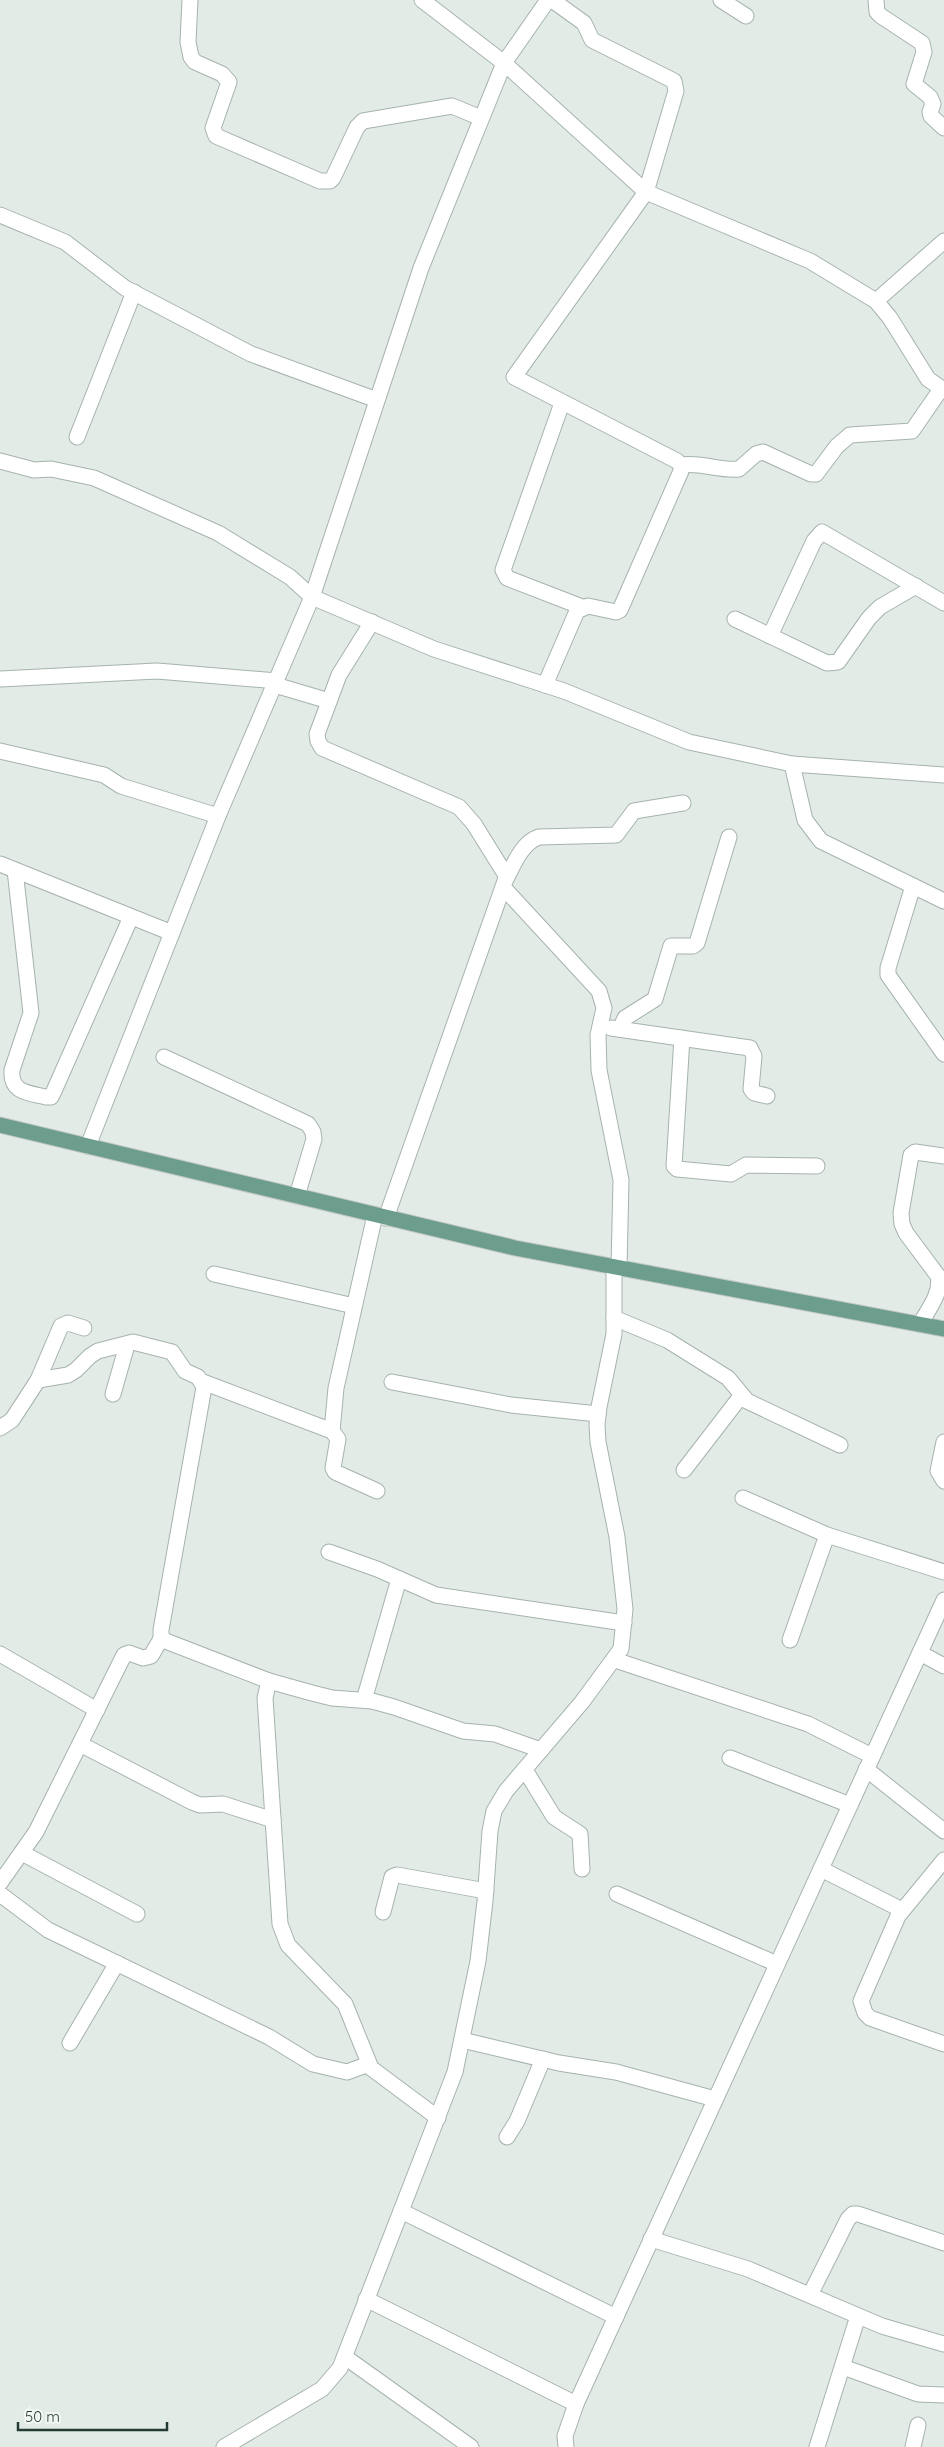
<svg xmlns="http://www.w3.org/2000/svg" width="944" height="2447" viewBox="0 0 944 2447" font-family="Quicksand,sans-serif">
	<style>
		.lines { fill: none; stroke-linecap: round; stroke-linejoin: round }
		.minor-casing { stroke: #a6b3ad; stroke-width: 17 }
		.major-casing { stroke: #c2c8c6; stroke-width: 17 }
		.minor { stroke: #fff; stroke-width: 15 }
		.major { stroke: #6c9d8d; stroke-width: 15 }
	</style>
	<rect width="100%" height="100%" fill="#e3ebe7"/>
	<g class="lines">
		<defs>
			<g id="minor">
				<path d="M190,0L188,42L191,57L195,62L222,74L229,82L213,128L216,136L320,181H330L333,178L357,127L363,121L452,106L481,118"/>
				<path d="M548,0L504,63L646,192L810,261L876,301L890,318L928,379L944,390"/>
				<path d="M721,0L746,16"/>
				<path d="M876,0L877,12L881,16L922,43L924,52L914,84L930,97L933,104L930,112L931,116L944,128"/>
				<path d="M0,215L65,242L125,288L251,354L377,400"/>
				<path d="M876,301L944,241"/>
				<path d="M562,403L503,570L507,578L582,607"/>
				<path d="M77,437L134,292"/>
				<path d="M0,461L34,470L51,469L94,478L218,533L290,577L312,597L434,649L564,691L689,742L792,764L944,775"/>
				<path d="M681,465C701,462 719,471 739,469L756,454L763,452L811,474H816L837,446L850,435L912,431L941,389"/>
				<path d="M735,619L827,663L838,662L869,618L880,607L916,586"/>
				<path d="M372,622L339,675L317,734L318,741L322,748L459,807L474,824L507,877"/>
				<path d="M770,636L814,541L822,532L944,603"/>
				<path d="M0,679L157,671L277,681"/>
				<path d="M275,685L329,701"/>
				<path d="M545,685L577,611L588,606L616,612L620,610L681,471V465L677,461L514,377L646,192L676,91L674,81L592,40L584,23L552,0"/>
				<path d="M0,751L104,775L121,786L218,816"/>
				<path d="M792,764L805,820L821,841L944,901"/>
				<path d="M0,864L172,933"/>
				<path d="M15,870L31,1013L12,1070C10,1093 29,1093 46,1097H51L54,1091L131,917"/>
				<path d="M913,886L888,968V975L944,1054"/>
				<path d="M503,887L599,991L604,1008L598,1035L599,1070L621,1180L619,1268"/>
				<path d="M611,1028L750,1048L754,1056L751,1089L754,1093L767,1096"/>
				<path d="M620,1029L625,1018L655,999L671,946H693L697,943L729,837"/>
				<path d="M682,1038L674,1166L677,1169L731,1174L746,1165L817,1166"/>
				<path d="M164,1057L308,1124L313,1132L314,1139L297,1196"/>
				<path d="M88,1146L218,816L312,597L421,268L504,63L422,0"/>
				<path d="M386,1218L505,881C513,866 522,842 539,837L616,835L634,811L683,803"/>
				<path d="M214,1274L354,1306"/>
				<path d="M614,1318L667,1340L728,1378L747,1401L840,1445"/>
				<path d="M920,1324C928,1310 942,1293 938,1276L906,1233L902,1224L901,1213L911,1155L915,1152L944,1156"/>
				<path d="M38,1380L61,1326L68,1323L84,1328"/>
				<path d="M203,1382L332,1431L338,1439L333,1468L335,1472L377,1491"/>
				<path d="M392,1382L511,1405L598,1414"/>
				<path d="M113,1394L127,1345"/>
				<path d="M0,1428L12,1420L38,1380L68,1375L76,1370L90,1356L98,1351L133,1342L172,1352L185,1371L198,1377L204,1387L161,1630V1635L163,1640L269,1681L312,1693L332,1698L372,1701L394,1707L463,1731L495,1734L541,1750"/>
				<path d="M332,1431L336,1388L375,1215"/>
				<path d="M944,1442L938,1471L944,1481"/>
				<path d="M684,1470L741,1396"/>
				<path d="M743,1498L827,1535L944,1572"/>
				<path d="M329,1552L377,1569L436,1595L624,1623"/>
				<path d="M790,1640L827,1535"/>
				<path d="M920,1653L944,1666"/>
				<path d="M0,1654L97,1710"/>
				<path d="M615,1660L808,1724L872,1756"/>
				<path d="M269,1681L265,1698L280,1924L288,1945L345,2004L371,2068L438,2118"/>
				<path d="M364,1700L399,1579"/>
				<path d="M80,1744L192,1802L200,1805L223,1804L273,1820"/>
				<path d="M730,1758L850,1805"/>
				<path d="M866,1769L944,1831"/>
				<path d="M525,1770L554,1817L580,1834L582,1869"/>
				<path d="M22,1853L137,1914"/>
				<path d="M944,1860L898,1916L861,2001L865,2013L870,2018L944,2044"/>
				<path d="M821,1869L902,1910"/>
				<path d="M0,1883L36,1832L124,1655L129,1653L143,1658L151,1656L162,1637"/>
				<path d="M0,1894L48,1930L269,2037L313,2064L347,2072L369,2064"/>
				<path d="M617,1894L777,1964"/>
				<path d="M383,1912L392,1877L397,1875L486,1891"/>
				<path d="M462,2040L559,2063L616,2072L715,2099"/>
				<path d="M70,2043L117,1963"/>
				<path d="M507,2137L517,2121L543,2059"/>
				<path d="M401,2211L616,2317"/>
				<path d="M651,2239L748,2269L882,2326L944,2344"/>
				<path d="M810,2295L848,2219L853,2214H858L944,2243"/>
				<path d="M366,2299L576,2404"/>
				<path d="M345,2357L471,2447"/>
				<path d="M843,2367L918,2394L944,2395"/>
				<path d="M224,2447L322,2389L340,2368L455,2072L478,1961L485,1901L490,1831L494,1811L506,1791L582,1702L621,1649L625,1609L617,1537L598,1442L597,1425L599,1407L614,1334V1267"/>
				<path d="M566,2447L565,2436L576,2404L944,1600"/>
				<path d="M817,2447L858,2316"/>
				<path d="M913,2447L918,2425"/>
			</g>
			<path id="major" d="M0,1125L515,1248L944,1329"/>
		</defs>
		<use href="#minor" class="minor-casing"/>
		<use href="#major" class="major-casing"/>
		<use href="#minor" class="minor"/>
		<use href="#major" class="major"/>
	</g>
	<path d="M18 2422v8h149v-8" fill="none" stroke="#243b33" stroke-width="2.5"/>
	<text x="25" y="2422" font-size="15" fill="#243b33" stroke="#f3f8f5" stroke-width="4" paint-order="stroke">50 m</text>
</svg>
